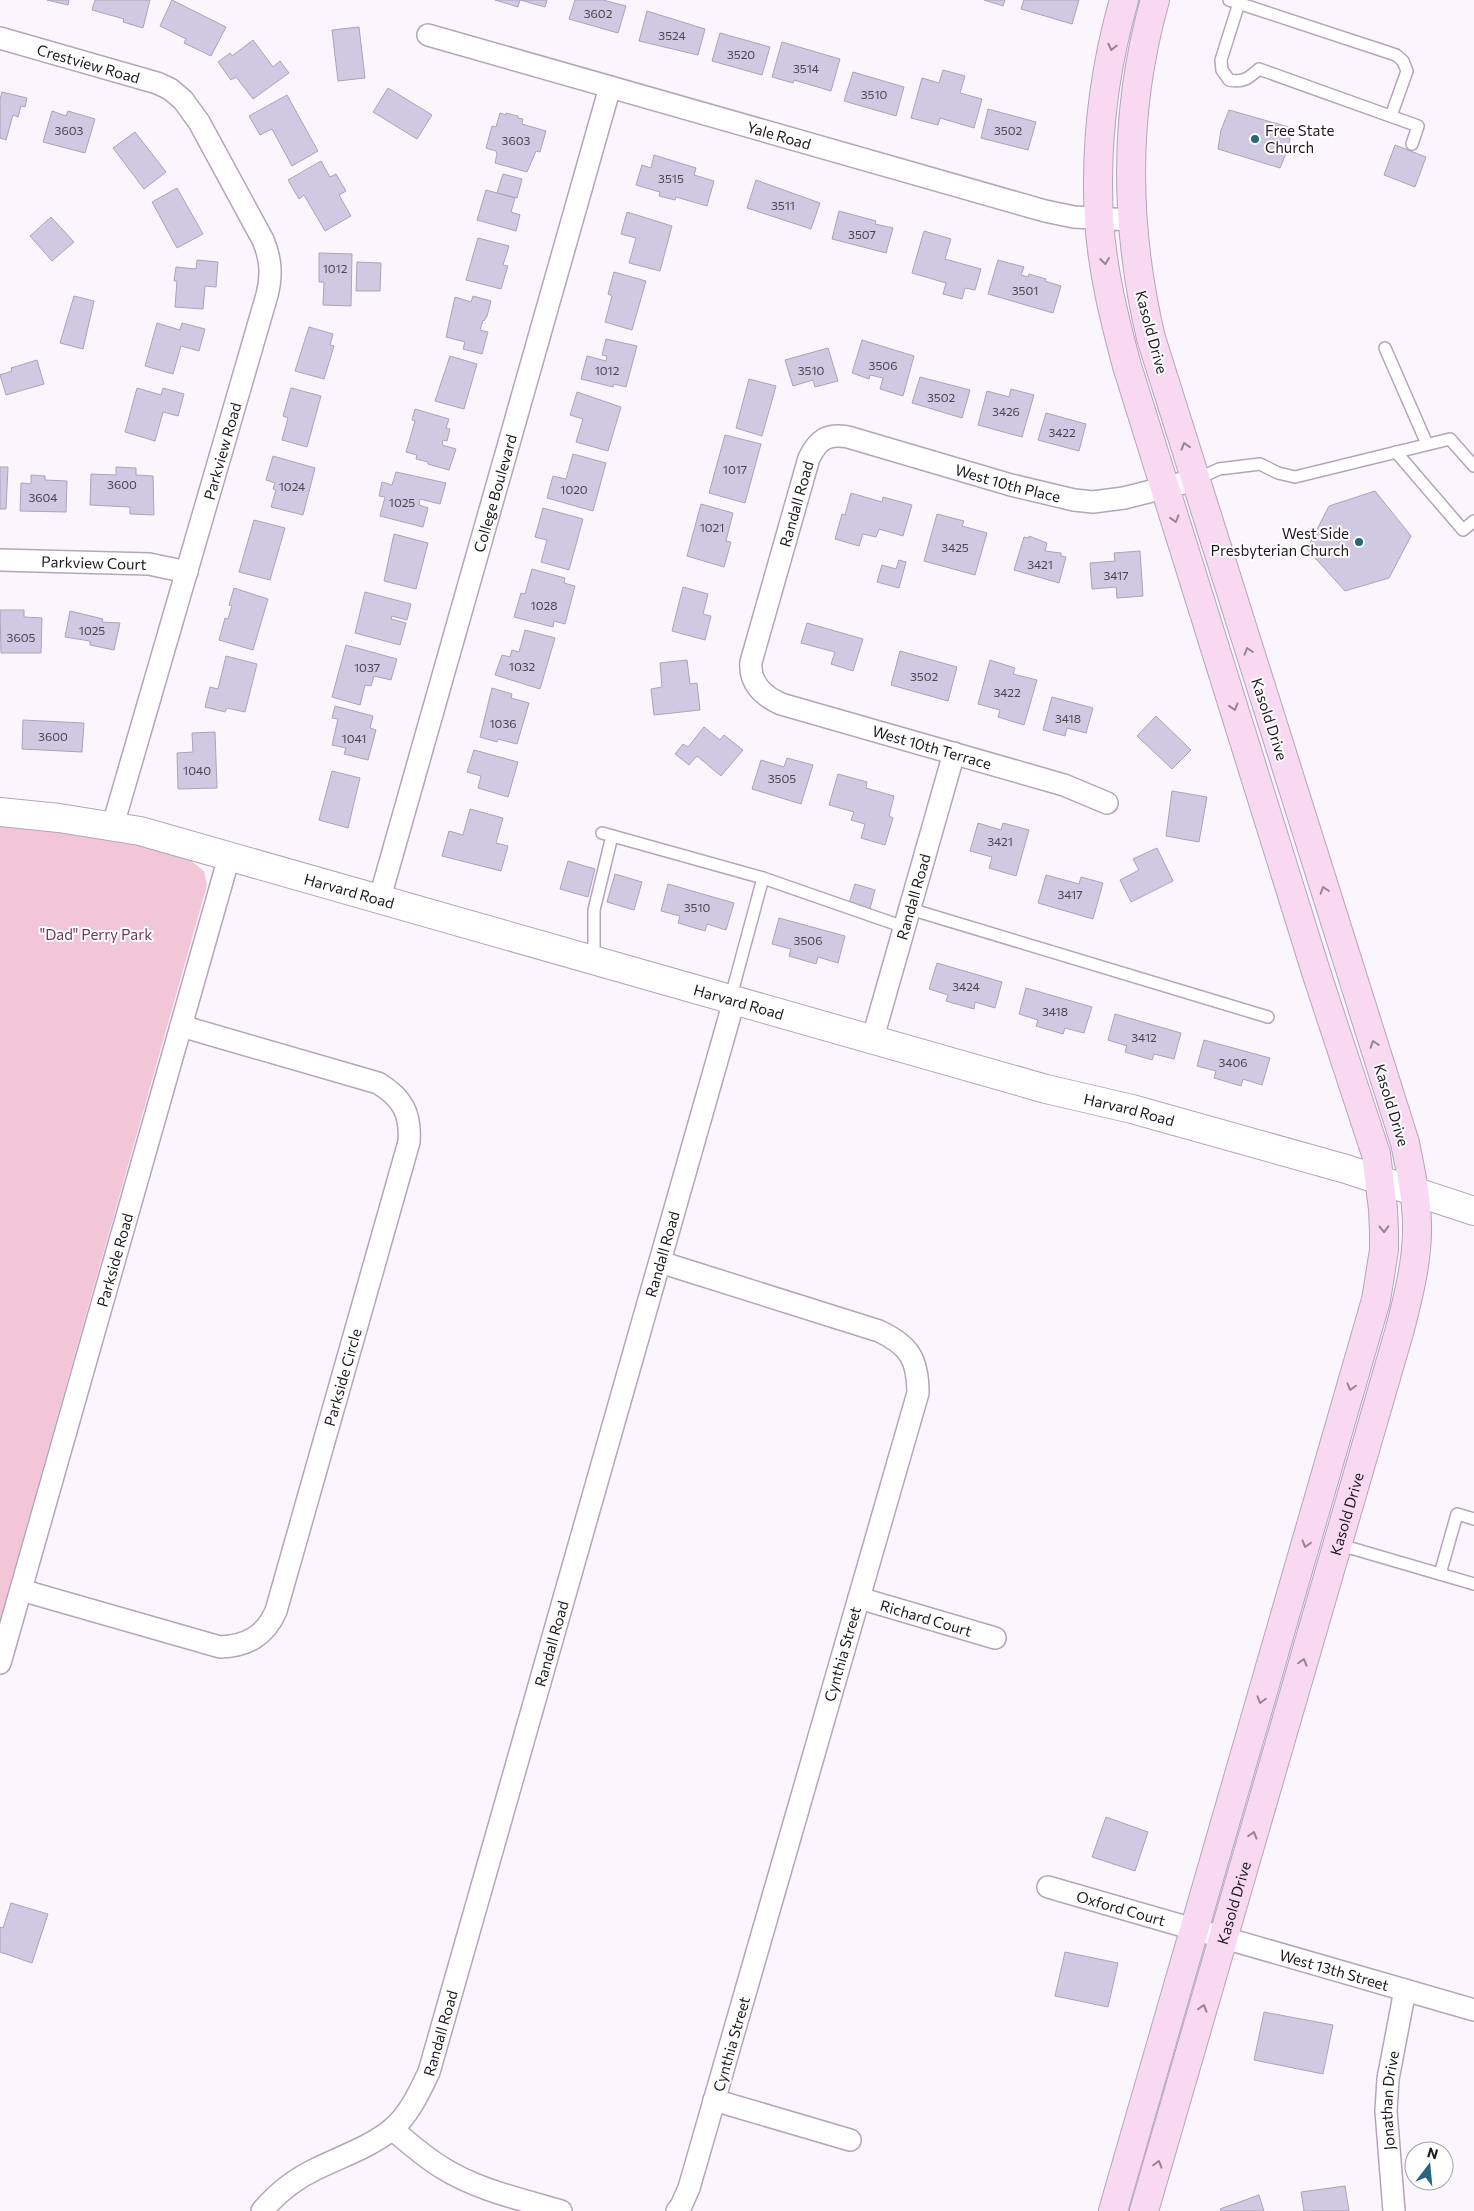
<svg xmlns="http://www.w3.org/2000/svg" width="1474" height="2211" viewBox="0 0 1474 2211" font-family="Commissioner,sans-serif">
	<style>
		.green { fill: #f3c6d7 }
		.building { fill: #d0c9e2; stroke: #aaa4bb }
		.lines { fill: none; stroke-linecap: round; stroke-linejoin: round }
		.service-casing { stroke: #b5a5bb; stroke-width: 14 }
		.minor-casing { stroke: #b5a5bb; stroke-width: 24 }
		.tertiary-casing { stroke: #b5a5bb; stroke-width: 30 }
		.secondary-casing { stroke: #b5a5bb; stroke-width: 30 }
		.service { stroke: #fff; stroke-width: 11 }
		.minor { stroke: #fff; stroke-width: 21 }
		.tertiary { stroke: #fff; stroke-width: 28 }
		.secondary { stroke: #f8d9f1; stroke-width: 28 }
		.oneway { stroke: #968393 }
		.poi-dot { fill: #26677b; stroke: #fff; stroke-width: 2 }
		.labels { text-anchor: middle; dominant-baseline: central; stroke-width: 4; stroke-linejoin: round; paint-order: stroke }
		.number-label { font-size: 12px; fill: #4b4551 }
		.street-label { font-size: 15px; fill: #1f1921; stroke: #fff }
		.poi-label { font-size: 15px; fill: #1f1921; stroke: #fff; text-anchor: start }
		.park-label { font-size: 15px; fill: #763652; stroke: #fff }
	</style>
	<rect width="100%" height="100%" fill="#fbf5fe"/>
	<path class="green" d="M0,824L105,836L186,857L204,871L207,885L0,1620Z"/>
	<g class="building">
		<path d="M47,0H69L68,5Z"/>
		<path d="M95,0H150L143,28L123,22L124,19L92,10Z"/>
		<path d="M172,0L226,27L211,56L184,43L186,39L160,26Z"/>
		<path d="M495,0H547L545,7L520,0L518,7Z"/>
		<path d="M575,0H603L626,6L618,33L569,19Z"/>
		<path d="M984,0H1005L1003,6Z"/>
		<path d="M1024,0H1079L1072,24L1021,9Z"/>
		<path d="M647,11L705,29L698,55L639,41Z"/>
		<path d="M359,27L365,78L338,81L332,30Z"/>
		<path d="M720,33L770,47L762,75L712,61Z"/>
		<path d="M253,40L273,67L280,61L289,73L253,99L236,77L231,80L218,62L230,53L232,56Z"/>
		<path d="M782,42L840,59L831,91L794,80L793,83L772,77Z"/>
		<path d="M943,70L965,76L960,93L982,99L974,128L940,118L938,125L911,118L922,78L939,83Z"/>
		<path d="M853,72L904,87L896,116L844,101Z"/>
		<path d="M388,88L432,115L417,139L373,112Z"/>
		<path d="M2,92L27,98L25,107L21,106L18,117L13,115L6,140L0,138V99Z"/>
		<path d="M287,95L318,151L292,166L272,129L260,135L249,116Z"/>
		<path d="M988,109L1036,122L1028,150L981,138Z"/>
		<path d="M1229,110L1292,128L1288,149L1280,168L1218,149L1221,130Z"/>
		<path d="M52,111L66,116L68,111L95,119L85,153L43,142Z"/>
		<path d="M500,113L506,115V113L518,116V118L523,119L522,124L546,131L540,152L536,151L527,172L495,163L497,154L496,151L486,148L492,126L496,127Z"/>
		<path d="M135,132L166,172L144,189L113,148Z"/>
		<path d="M1395,145L1426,157L1415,187L1384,175Z"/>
		<path d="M654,155L696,168L694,175L714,181L707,206L676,197L675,200L659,196L660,192L636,185L642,165L651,168Z"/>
		<path d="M321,161L330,177L336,174L346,191L339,195L351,216L325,231L304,195L299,199L288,180Z"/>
		<path d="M503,174L522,179L517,198L497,193Z"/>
		<path d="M756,180L820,203L811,229L747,208Z"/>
		<path d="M177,188L203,234L177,248L152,202Z"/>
		<path d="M486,190L515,198L511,212L520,215L516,231L477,220Z"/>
		<path d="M839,211L876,221L875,224L893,228L886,253L832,239Z"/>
		<path d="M627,212L672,226L660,271L629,263L636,238L621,234Z"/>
		<path d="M51,217L74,242L52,261L30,236Z"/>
		<path d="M924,231L951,239L945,259L981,269L975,290L965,288L962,299L943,294L946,283L912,273Z"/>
		<path d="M478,238L509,246L503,265L508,266L501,289L466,280Z"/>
		<path d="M319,253L352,254L351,306L323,305L324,282H319Z"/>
		<path d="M197,260L218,262L216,287L205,286L203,309L175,307L177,281H174L176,267L196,269Z"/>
		<path d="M998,260L1024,267L1021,275L1028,277L1029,274L1046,279L1045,281L1061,286L1053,313L988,294Z"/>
		<path d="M357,262L381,263L380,291H356Z"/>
		<path d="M614,272L646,281L632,330L605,322L612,296L608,294Z"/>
		<path d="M74,296L94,301L83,349L60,343Z"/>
		<path d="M473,296L491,301L487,316L484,321L483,320L480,330L488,332L482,354L463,349L465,342L446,337L455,297L471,302Z"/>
		<path d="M157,323L180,330L182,323L205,329L199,351L181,346L173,374L145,366Z"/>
		<path d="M309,327L333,334L330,345L334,346L324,379L295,371Z"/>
		<path d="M606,339L637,346L626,387L614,384L613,387L581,379L587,356L606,361L607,356L602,355Z"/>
		<path d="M862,340L914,356L903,396L880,389L883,378L870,375L869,379L852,373Z"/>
		<path d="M828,348L838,381L815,387L813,380L793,386L785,360Z"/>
		<path d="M450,356L477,364L464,409L435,401Z"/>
		<path d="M37,360L44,384L6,395L0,375L12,371L11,368Z"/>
		<path d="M920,377L970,390L962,418L912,403Z"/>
		<path d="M749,379L776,386L762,436L736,428Z"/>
		<path d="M137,388L161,395L163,388L184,394L178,416L163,412L155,441L125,432Z"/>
		<path d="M291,388L321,396L307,447L282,440L288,418L283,416Z"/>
		<path d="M1011,389L1034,395L1022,437L978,425L987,391L1009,397Z"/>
		<path d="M577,392L621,407L608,451L576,442L583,419L570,415Z"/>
		<path d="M415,409L449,419L446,428L450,429L447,441L443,440L442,445L456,449L449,470L428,464V462L416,459L417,455L406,452L415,421L412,420Z"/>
		<path d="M1046,413L1086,424L1079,451L1038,440Z"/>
		<path d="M725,435L761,444L745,503L709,493Z"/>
		<path d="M573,454L606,463L593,511L547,498L553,476L566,479Z"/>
		<path d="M273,456L315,468L303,515L271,507L276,490L273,489L275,483L266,480Z"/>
		<path d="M0,467H8L6,509H0Z"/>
		<path d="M116,467L136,468V475L153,476L154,515L130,514V507L90,505L91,474L116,475Z"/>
		<path d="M396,472L446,483L440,504L420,499L419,505L428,508L423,527L380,516L385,497L379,496L382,482L392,485Z"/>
		<path d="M31,475L45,476V480L67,481L66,512L20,511L21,483L31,484Z"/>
		<path d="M1375,491L1411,536L1389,578L1345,591L1307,549L1329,506Z"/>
		<path d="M851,493L882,502L883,497L912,505L903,536L879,529L876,537L863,534L859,546L835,539L842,514L845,515Z"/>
		<path d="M701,504L733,513L726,541L731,542L724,567L687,556Z"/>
		<path d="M543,508L583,519L569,570L541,562L547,540L535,537Z"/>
		<path d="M937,514L964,521L962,526L987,533L975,575L924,561Z"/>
		<path d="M254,520L285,528L270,580L239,572Z"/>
		<path d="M394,534L428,543L416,589L384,581Z"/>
		<path d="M1029,536L1047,543L1045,551L1061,553V556L1066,557L1059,583L1014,570L1024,537L1029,538Z"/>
		<path d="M1140,551L1143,596L1117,598L1116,587L1092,589L1090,563L1115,561L1114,553Z"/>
		<path d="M899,560L906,562L899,588L877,582L882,565L896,569Z"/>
		<path d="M532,569L565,578L564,583L575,586L565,624L554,621L553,627L514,617L521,593L525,594Z"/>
		<path d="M683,587L708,594L703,614L711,616L705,640L672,631Z"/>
		<path d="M234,588L268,599L253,650L219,640L225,618L228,619L232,606L229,605Z"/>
		<path d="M365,592L411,604L407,620L392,616L391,619L406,623L400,645L355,633Z"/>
		<path d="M0,610H24V617L42,618L41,653H1Z"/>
		<path d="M70,611L103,619L102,622L120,623L114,650L90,645V641L65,637Z"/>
		<path d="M807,623L863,639L853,671L831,664L835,652L801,643Z"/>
		<path d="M525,630L555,638L540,689L495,675L502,655L510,657L512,650L519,652Z"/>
		<path d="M346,645L397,659L391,680L374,676L371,686L365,685L360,705L332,697Z"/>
		<path d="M900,651L957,667L948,701L891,685Z"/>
		<path d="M226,656L257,664L245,712L227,708L225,712L205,707L210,687L218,689Z"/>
		<path d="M687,660L690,684L697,683L700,710L654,715L651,689L662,687L660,663Z"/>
		<path d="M990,660L1015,668L1013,674L1037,680L1024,725L998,717L1000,710L978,704Z"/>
		<path d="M492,688L512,694L511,698L529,703L517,744L498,739L497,742L480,737Z"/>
		<path d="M1052,697L1093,708L1086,733L1067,728L1065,736L1043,730Z"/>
		<path d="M335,706L373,716L370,728L376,730L368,760L344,754L346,748L332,745L338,719L332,718Z"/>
		<path d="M1156,716L1191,750L1172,769L1137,736Z"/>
		<path d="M23,720L84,723L82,752L22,749Z"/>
		<path d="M704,727L720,740L724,735L743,750L721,776L697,756L689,765L675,754L683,744L688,747Z"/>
		<path d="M215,732L217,788L178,789L177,753L193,752L192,733Z"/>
		<path d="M474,750L518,762L508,797L478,788L481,776L467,772Z"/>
		<path d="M787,758L813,765L801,804L752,789L761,760L784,767Z"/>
		<path d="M332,771L360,778L348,828L319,820Z"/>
		<path d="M838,774L867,782L866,788L894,796L889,816L893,818L885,845L861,838L865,824L851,820L854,812L829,805Z"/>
		<path d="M1172,791L1207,797L1199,842L1166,836Z"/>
		<path d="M470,809L503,818L496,843L508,846L501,871L442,856L449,831L463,835Z"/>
		<path d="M978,823L1001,830L1003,823L1029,830L1016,876L989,868L992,857L970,851Z"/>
		<path d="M1157,848L1173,881L1131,902L1120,880L1139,870L1133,859Z"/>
		<path d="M568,861L595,869L588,897L560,889Z"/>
		<path d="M615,874L642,882L634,910L607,902Z"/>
		<path d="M1046,875L1079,884L1081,877L1103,883L1093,919L1038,903Z"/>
		<path d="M668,884L734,903L726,930L707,924L705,931L678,923L680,916L661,911Z"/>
		<path d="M855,884L875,890L870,909L849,903Z"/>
		<path d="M779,918L845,936L838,963L818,957L816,964L789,956L791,949L772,944Z"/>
		<path d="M937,963L1002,982L995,1008L975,1002L974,1009L946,1001L948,995L929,989Z"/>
		<path d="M1026,988L1092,1007L1084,1033L1065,1028L1063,1034L1036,1026L1038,1020L1019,1014Z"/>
		<path d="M1115,1014L1181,1033L1174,1059L1154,1054L1152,1060L1125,1052L1127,1046L1108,1040Z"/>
		<path d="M1204,1040L1270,1058L1262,1085L1243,1079L1241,1086L1214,1078L1216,1071L1197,1066Z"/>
		<path d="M1106,1817L1148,1832L1135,1871L1092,1857Z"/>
		<path d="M11,1903L48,1914L32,1963L0,1952V1927L3,1928Z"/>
		<path d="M1065,1952L1118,1963L1108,2007L1055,1996Z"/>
		<path d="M1264,2012L1333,2025L1323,2074L1254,2060Z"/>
		<path d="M1345,2186L1349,2211H1304L1301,2192Z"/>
		<path d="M1259,2195L1264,2211H1221L1220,2209Z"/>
	</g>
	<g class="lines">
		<defs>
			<g id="service">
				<path d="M1229,0L1396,55L1403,61L1407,71L1391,116"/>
				<path d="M1239,3L1221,60L1222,70L1229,80C1243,83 1249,78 1259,69L1418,126L1412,144"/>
				<path d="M1385,348L1427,444"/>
				<path d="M1396,452L1463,530L1474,521"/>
				<path d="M1195,480L1219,469L1260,464L1278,473L1295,477L1450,439L1474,466"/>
				<path d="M602,833L763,878L904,927"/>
				<path d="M910,909L1268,1017"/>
				<path d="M591,959L594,946V910L612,836"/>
				<path d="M730,1000L763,878"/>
				<path d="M1337,1544L1474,1584"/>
				<path d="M1440,1574L1457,1514L1474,1519"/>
			</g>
			<g id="minor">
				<path id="s1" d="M428,35L1045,211L1074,217L1131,220"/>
				<path id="s2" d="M0,38L157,83L170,89L183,100L199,122L263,240C271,259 272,275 267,295L113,825"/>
				<path id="s3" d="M0,560L149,564L187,572"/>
				<path id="s4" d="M1107,803L1064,785L781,704C763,696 749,683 751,662L809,458C818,440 827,433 848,437L1011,485L1074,500L1093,502L1124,498L1195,480"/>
				<path id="s5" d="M379,901L610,87"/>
				<path id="s6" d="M872,1041L954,753"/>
				<path d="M660,1262L879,1331C909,1345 918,1359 918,1393L689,2188L681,2206L677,2211"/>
				<path id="s7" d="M21,1590L220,1647C247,1646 265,1636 276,1611L409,1142C411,1114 403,1098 378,1083L181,1026"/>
				<path id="s8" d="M859,1598L995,1638"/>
				<path id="s9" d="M0,1663L229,857"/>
				<path id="s10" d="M1048,1887L1474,2010"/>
				<path d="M714,2100L850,2140"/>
				<path d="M392,2129C408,2142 423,2156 441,2167C477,2190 520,2199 561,2211"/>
				<path id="s11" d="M262,2211C277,2193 295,2179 316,2169C342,2156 368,2148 391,2130C409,2115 419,2093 429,2072L734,1001"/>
				<path id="s12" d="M1394,2211L1386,2111L1388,2079L1405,1990"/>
			</g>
			<g id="tertiary">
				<path id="s13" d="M0,812L59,818L140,831L1046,1089L1132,1109L1346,1169L1474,1211"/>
			</g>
			<g id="secondary">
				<path d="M1113,2211L1376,1300L1384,1250V1232L1383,1209L1376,1154L1317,975L1127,366C1114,318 1102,269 1099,219C1095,146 1104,70 1124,0"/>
				<path id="s14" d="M1144,2211L1400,1329C1408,1298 1416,1266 1417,1234C1418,1203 1411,1173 1405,1143L1151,338C1124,224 1123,113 1155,0"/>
			</g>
		</defs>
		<use href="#service" class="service-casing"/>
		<use href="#minor" class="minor-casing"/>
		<use href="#tertiary" class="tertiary-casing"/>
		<use href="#secondary" class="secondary-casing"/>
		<use href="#service" class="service"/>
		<use href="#minor" class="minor"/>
		<use href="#tertiary" class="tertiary"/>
		<use href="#secondary" class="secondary"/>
	</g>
	<defs><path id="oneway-chevron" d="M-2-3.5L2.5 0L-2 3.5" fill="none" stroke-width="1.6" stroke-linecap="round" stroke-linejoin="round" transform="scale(1.25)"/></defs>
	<g class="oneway">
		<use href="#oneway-chevron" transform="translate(1112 47) rotate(103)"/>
		<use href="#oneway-chevron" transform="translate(1105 261) rotate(83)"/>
		<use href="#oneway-chevron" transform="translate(1185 446) rotate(-107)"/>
		<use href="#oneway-chevron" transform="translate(1175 519) rotate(73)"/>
		<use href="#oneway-chevron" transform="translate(1248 651) rotate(-108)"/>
		<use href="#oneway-chevron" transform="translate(1234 707) rotate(73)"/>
		<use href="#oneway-chevron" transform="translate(1324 890) rotate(-108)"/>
		<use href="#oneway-chevron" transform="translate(1374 1044) rotate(-108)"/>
		<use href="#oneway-chevron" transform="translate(1384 1229) rotate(89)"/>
		<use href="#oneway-chevron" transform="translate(1351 1387) rotate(106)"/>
		<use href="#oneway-chevron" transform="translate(1306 1544) rotate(106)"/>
		<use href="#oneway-chevron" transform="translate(1303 1662) rotate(-74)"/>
		<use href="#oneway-chevron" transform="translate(1261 1700) rotate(106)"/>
		<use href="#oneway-chevron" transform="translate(1253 1835) rotate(-74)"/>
		<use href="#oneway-chevron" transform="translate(1203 2008) rotate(-74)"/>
		<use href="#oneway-chevron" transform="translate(1158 2164) rotate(-74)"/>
	</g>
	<g class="poi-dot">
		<circle cx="1255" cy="139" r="5"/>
		<circle cx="1359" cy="542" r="5"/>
	</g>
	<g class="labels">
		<g class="number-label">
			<text x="598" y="13">3602</text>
			<text x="672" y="35">3524</text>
			<text x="741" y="54">3520</text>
			<text x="806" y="68">3514</text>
			<text x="874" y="94">3510</text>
			<text x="69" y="130">3603</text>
			<text x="1008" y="130">3502</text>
			<text x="516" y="140">3603</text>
			<text x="671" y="178">3515</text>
			<text x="783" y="205">3511</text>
			<text x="862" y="234">3507</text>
			<text x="335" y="268">1012</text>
			<text x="1025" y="290">3501</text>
			<text x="883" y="365">3506</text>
			<text x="607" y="370">1012</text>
			<text x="811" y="370">3510</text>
			<text x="941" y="397">3502</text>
			<text x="1006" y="411">3426</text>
			<text x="1062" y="432">3422</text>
			<text x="735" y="469">1017</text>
			<text x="122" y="484">3600</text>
			<text x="292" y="486">1024</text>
			<text x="574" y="489">1020</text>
			<text x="43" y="497">3604</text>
			<text x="402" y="502">1025</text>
			<text x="712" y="527">1021</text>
			<text x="955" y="547">3425</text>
			<text x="1040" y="564">3421</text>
			<text x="1116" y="575">3417</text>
			<text x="544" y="605">1028</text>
			<text x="92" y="630">1025</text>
			<text x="21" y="637">3605</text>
			<text x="522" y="666">1032</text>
			<text x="367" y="667">1037</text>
			<text x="924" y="676">3502</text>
			<text x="1007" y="692">3422</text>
			<text x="1068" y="718">3418</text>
			<text x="503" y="723">1036</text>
			<text x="53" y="736">3600</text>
			<text x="354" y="738">1041</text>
			<text x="197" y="770">1040</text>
			<text x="782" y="778">3505</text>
			<text x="1000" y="841">3421</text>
			<text x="1070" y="894">3417</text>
			<text x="697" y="907">3510</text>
			<text x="808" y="940">3506</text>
			<text x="966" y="986">3424</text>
			<text x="1055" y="1011">3418</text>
			<text x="1144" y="1037">3412</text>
			<text x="1233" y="1062">3406</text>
		</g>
		<g class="street-label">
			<text stroke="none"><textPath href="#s2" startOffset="92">Crestview Road</textPath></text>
			<text stroke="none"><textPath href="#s1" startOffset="365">Yale Road</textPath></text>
			<text transform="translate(1152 332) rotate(75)">Kasold Drive</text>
			<text transform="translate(222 451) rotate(-74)">Parkview Road</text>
			<text stroke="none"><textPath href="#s4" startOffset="824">West 10th Place</textPath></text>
			<text stroke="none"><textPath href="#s5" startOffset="424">College Boulevard</textPath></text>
			<text stroke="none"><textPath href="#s4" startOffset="561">Randall Road</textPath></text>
			<text stroke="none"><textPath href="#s3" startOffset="94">Parkview Court</textPath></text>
			<text transform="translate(1270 719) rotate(72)">Kasold Drive</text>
			<text transform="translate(932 747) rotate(16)">West 10th Terrace</text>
			<text stroke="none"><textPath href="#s13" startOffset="359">Harvard Road</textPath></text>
			<text stroke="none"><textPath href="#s6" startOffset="150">Randall Road</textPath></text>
			<text stroke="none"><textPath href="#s13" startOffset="764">Harvard Road</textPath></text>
			<text transform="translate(1392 1105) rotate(73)">Kasold Drive</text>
			<text stroke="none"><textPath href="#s13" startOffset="1169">Harvard Road</textPath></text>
			<text stroke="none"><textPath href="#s11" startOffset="1074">Randall Road</textPath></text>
			<text stroke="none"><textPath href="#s9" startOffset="419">Parkside Road</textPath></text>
			<text stroke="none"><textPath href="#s7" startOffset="521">Parkside Circle</textPath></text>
			<text stroke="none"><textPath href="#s14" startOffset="726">Kasold Drive</textPath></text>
			<text stroke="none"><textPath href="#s8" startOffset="70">Richard Court</textPath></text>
			<text stroke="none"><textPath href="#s11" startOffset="669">Randall Road</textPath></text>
			<text transform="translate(842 1654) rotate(-74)">Cynthia Street</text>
			<text stroke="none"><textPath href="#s14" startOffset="321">Kasold Drive</textPath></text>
			<text stroke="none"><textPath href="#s10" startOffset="76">Oxford Court</textPath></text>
			<text stroke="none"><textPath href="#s10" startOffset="298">West 13th Street</textPath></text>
			<text stroke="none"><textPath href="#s11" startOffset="264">Randall Road</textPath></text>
			<text transform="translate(731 2044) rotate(-74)">Cynthia Street</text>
			<text stroke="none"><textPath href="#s12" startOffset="111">Jonathan Drive</textPath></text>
		</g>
		<g class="poi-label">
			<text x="1265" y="130">Free State<tspan x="1265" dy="17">Church</tspan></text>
			<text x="1349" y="533" text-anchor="end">West Side<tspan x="1349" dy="17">Presbyterian Church</tspan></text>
		</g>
		<g class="park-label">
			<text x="96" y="934">"Dad" Perry Park</text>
		</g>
	</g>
	<g transform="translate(1429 2166) rotate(16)"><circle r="24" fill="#ffffff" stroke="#a5a3a6"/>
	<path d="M0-4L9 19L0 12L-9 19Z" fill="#26677b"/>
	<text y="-8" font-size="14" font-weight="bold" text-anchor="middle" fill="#1f1921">N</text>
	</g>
</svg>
